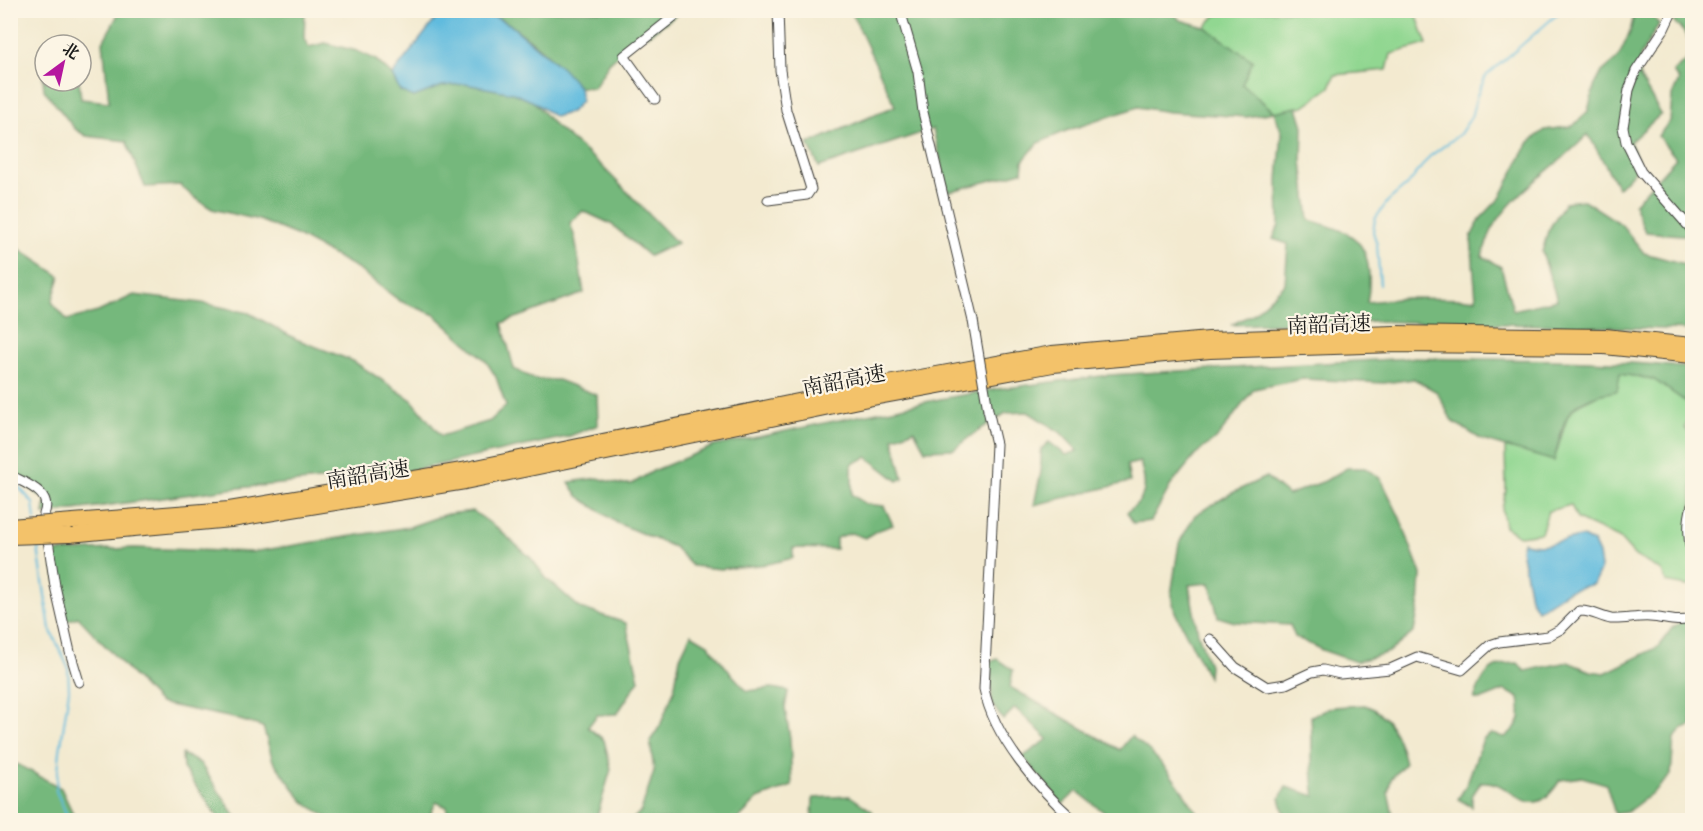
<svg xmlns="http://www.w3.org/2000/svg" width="1703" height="831" viewBox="0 0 1703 831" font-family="'Old Standard TT','Noto Serif SC',serif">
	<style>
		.green { fill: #91d791; stroke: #567a56; stroke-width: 1.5 }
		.forest { fill: #74b87b; stroke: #486a4c; stroke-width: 1.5 }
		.water { fill: #60bbde; stroke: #3e6c7d; stroke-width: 1.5 }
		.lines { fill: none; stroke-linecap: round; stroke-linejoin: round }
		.stream { stroke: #60bbde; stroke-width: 2 }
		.minor-casing { stroke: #3c3b37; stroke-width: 11 }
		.highway-casing { stroke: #3c3b37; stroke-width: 16 }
		.minor { stroke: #fff; stroke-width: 9 }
		.highway { stroke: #f3c26a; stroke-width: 14 }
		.minor-bridge-casing { stroke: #3c3b37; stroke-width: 11; stroke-linecap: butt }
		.highway-bridge-casing { stroke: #3c3b37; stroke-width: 16; stroke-linecap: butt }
		.minor-bridge { stroke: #fff; stroke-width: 9 }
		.highway-bridge { stroke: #f3c26a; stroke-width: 14 }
		.labels { text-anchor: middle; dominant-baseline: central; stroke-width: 4.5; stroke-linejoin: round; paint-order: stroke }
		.street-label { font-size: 21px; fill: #1c1c1c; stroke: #fcf5e5 }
	</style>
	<rect width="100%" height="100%" fill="#fcf5e5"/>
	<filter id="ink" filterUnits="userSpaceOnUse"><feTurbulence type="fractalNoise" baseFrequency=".0167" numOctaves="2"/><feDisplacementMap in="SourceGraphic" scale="12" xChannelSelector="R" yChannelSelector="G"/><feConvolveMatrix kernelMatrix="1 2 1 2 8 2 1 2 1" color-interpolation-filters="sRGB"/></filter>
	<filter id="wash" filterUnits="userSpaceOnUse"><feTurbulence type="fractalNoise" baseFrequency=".008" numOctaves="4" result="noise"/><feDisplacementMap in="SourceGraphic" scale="24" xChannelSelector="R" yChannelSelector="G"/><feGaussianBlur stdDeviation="1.35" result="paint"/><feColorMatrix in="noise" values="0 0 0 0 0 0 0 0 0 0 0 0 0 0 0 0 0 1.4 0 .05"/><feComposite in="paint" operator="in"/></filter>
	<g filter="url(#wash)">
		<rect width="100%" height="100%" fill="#f3ead0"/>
		<g class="green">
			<path d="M1237,11H1415L1427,44L1391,54L1387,70L1335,75L1330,87L1304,106L1275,112L1241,84L1252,61L1205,27L1216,15Z"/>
			<path d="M1620,374L1653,379L1692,406L1685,428L1692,437V585L1686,586L1666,582L1662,571L1635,556L1619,538L1577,519L1571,505L1548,511L1541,533L1519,536L1505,527L1502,508L1506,491L1505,447L1554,460L1568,415L1577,405L1604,392Z"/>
		</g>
		<g class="forest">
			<path d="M305,10L304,39L309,47L325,43L357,51L376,60L392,75L400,91L414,97L442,86L465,84L513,93L534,102L555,126L600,164L677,243L649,256L611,224L583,211L570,223L575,238L584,293L502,323L514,369L534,379L558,380L597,395L598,425L567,437L409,471L229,489L44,514L46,500L11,475L10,243L60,276L52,302L67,320L98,312L134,295L202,303L249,313L296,339L353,361L412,400L441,436L490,421L506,406L496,377L486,361L435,315L400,301L355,267L296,235L259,220L212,209L192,196L180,185L145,187L126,141L86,136L75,129L44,90L42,67L45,66V81H79L81,99L109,102L103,42L120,11Z"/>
			<path d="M487,11H682L647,36L643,32L609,63L594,88L579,87C559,64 536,43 512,26C504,20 495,17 487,11Z"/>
			<path d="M854,11H1171L1180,20L1205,27L1253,61L1242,84L1274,112L1297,107L1303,126L1302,161L1309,220C1336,228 1363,232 1368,265C1370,278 1370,288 1367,302L1406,298L1476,299L1471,237L1480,219L1500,198L1529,142L1545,130L1573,126L1588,111L1594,87L1602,72L1618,58L1630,32L1635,11H1648L1659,24L1640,56L1639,76L1661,114L1630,142L1640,165L1618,188L1588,134C1559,166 1513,191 1492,230C1488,238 1485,248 1482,256L1501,267L1513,310L1557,300L1542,252L1548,231L1565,202L1584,200L1621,224L1644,253L1692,266V330L1548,325L1365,321L1231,325L1253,314L1285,284L1288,244L1273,239L1279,225L1278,180L1282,133L1274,112L1247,117L1169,112L1138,107L1066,131L1038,143L1023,161L1022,172L948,192L933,129L819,167L808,144L895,106L852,13Z"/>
			<path d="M1679,11H1692V44L1683,31L1673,21Z"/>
			<path d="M1692,55V236L1645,232L1634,204L1676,158L1658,136L1670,121L1672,96L1679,80L1673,72Z"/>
			<path d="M1411,358C1505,360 1600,358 1692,368V406L1653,379L1620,374L1617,391C1601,393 1576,400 1568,415C1561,428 1558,446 1554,461L1482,440L1452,421L1437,392L1414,379L1384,383L1303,379L1254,389L1217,438L1198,452L1184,469L1171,485L1151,521L1133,523L1127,512C1148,498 1147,485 1140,462L1127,465L1130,482L1034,505L1041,472V449L1049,442L1066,455L1078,451L1060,432L1028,412L1006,413L976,432L954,449L925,450L914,430L893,438L903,478L898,481L867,457L852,464V495L866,504L884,506L893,525L876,531L865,538L851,533L836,538V549L793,548V558L768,564L721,569L692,566L674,547L617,523L578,496L569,482L598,478L619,484H632L653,471L714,446L940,399L997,389L1109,375Z"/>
			<path d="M1347,468H1365L1381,479L1400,518L1421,574L1419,606L1414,632L1389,652L1356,662L1322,650L1295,637L1290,625L1235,622L1218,617L1210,583L1189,585L1198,633L1209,665L1208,677L1175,612L1171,595L1179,543L1195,515L1230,494L1266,477L1288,495L1325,481Z"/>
			<path d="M473,511L497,528L531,558L546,578L580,608L626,623L639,680L617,714L597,715L588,727L604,740L611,769L596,820H447V807L436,802L428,820H331L303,801L273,761L263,727L233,718L159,703L78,617L64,622L51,552L134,548L252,552L409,527L447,514Z"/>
			<path d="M1692,619V726L1683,729L1674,738L1671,775L1656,790L1627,812L1615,814L1606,784L1582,777L1560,780C1529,831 1513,778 1481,782L1472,796V807L1458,799L1466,786L1483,739L1491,734L1505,737C1522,724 1522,718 1519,698L1505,690L1480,700L1474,699C1483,673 1490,663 1518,663L1525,671L1568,662L1590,671L1605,673L1658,647L1672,628L1681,622Z"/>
			<path d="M691,634L708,644L728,670L747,691L772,688L788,691L785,708L790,738L792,786L758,799L737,820H632L641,811L654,771L650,741L660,726L674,690L680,657Z"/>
			<path d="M997,659L1013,670L1010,687L1120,750L1131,736C1162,757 1182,790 1202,820H1114L1077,791L1063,804L1023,757L1048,739L1015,708L1003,720L992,704L990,662Z"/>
			<path d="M1365,705C1390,714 1399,738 1405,763L1391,779L1388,792L1394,820H1286L1280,798L1286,787L1315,796C1310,770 1313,743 1311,716L1333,707Z"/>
			<path d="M182,754L200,763L238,820H220L183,768Z"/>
			<path d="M11,763L19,765L61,788L76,820H11Z"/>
			<path d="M850,796L872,811L877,820H812L813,798Z"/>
		</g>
		<g class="water">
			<path d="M444,14L467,19L495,17L509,24L563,69L579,87L581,101L571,112L555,117L534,102L513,93L465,84L442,86L414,97L400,91L392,75L435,20Z"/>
			<path d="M1583,537L1594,543L1599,554L1601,568L1597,577L1593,584L1568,591L1537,610L1530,598L1521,549L1523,542C1540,550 1564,539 1583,537Z"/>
		</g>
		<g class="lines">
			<g class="stream">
				<path d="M1380,285L1377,244L1373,232L1375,219L1388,201L1410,182L1429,157L1460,134L1471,117L1477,95L1486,76L1562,10"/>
				<path d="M10,482L17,485L33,503L35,520"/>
				<path d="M37,541L50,629L68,667L69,690L60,751L56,791L69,820"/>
			</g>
		</g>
	</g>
	<g filter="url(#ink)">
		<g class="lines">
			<defs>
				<g id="minor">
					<path d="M900,10L918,72L923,112L973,321"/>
					<path d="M1673,10L1664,29L1636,71L1629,90L1623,127L1626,142L1641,172L1692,230"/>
					<path d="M655,99L624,56L682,10"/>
					<path d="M768,200L807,195L811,189L786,110L780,70L778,10"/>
					<path d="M988,410L996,444L984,689C994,738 1038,788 1074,820"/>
					<path d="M10,475C26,484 53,492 44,514L55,586L70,652L79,682"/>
					<path d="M1692,506C1687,521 1688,541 1692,556"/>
					<path d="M1210,639L1235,667L1267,687L1286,684L1312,672L1323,670L1340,674L1390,669L1417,657L1462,670L1490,645L1499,642L1548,636L1561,629L1579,611C1591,610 1600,617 1611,619C1624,620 1637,616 1650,617C1666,618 1676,623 1692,619"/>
				</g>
				<g id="highway">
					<path d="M73,521L229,509L462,470L871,386L1052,353L1209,339L1395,333L1605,336L1692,345"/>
					<path d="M69,535L231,520L465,482L873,398L1053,365L1210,351L1396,345L1604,347L1692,356"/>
				</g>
			</defs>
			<use href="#minor" class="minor-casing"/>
			<use href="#highway" class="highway-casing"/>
			<use href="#minor" class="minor"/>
			<use href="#highway" class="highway"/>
			<defs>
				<path id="minor-bridge" d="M973,321L988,410"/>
				<g id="highway-bridge">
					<path d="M10,526L73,521"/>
					<path d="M10,537L69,535"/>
				</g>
			</defs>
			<use href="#minor-bridge" class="minor-bridge-casing"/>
			<use href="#highway-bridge" class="highway-bridge-casing"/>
			<use href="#minor-bridge" class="minor-bridge"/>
			<use href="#highway-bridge" class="highway-bridge"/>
		</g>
	</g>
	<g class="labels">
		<g class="street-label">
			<text transform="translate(1329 326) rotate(-2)">南韶高速</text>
			<text transform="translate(844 382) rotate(-11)">南韶高速</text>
			<text transform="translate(368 476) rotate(-9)">南韶高速</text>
		</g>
	</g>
	<rect width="1703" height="831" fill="none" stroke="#fcf5e5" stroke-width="36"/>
	<g transform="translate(63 63) rotate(33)"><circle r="28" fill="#fcf5e5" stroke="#a29e95" stroke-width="1.5"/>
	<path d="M0-4.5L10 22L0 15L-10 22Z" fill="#b5179e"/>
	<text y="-9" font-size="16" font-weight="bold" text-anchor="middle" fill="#1c1c1c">北</text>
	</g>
</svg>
